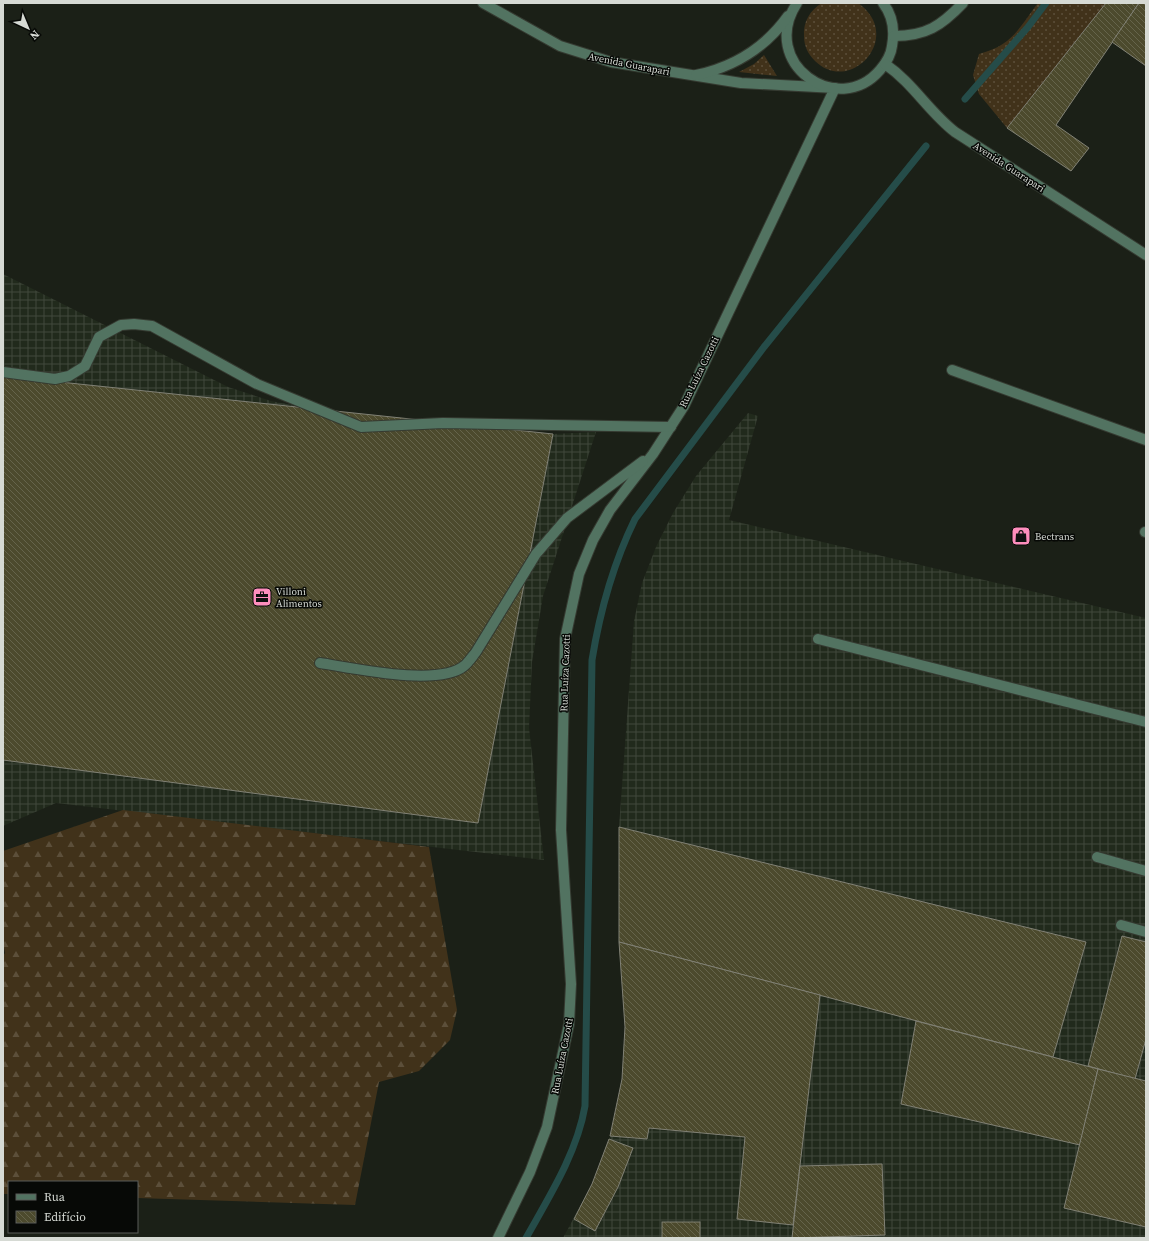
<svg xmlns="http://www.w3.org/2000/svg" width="1149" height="1241" viewBox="0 0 1149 1241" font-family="'Source Serif 4',serif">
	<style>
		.industrial { fill: url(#industrial-grid) }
		.grass { fill: url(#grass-dots) }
		.forest { fill: url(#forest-firs) }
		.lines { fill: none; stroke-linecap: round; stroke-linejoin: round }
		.stream { stroke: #254c49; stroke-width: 7 }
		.building { fill: url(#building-back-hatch); stroke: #818175 }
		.minor-casing { stroke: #353a31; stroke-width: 12 }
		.minor { stroke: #527361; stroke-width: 10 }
		.labels { text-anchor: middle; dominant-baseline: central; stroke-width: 3; stroke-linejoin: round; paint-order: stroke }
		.street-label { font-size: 10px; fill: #d6dad4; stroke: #070906 }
		.poi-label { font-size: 10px; fill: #d6dad4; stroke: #070906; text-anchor: start }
	</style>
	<defs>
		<pattern id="industrial-grid" width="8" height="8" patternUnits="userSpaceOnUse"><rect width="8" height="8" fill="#212a1c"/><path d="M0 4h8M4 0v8" fill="none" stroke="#40483c"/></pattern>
		<pattern id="grass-dots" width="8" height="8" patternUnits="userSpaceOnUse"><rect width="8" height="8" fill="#41321a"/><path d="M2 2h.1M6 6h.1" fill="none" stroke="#5c4f3a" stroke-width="1.8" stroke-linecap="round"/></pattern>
		<pattern id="forest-firs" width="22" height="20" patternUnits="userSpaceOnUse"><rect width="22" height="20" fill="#41321a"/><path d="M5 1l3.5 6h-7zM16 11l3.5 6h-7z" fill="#5c4f3a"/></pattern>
		<pattern id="building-back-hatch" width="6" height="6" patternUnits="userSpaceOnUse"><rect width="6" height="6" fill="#4c4a2d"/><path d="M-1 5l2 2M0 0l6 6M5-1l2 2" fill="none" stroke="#65644b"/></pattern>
	</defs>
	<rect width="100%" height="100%" fill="#1b2017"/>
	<g class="industrial">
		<path d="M3,274L228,387L271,401L415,429L553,434L596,432L543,596L532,662L529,728L544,860L56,803L3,826Z"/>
		<path d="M748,413L758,416L729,520L1146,618V1238H563L592,1184L612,1131L622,1079L625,1027L619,942V827L634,621L642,583L656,547L673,513L696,476Z"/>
	</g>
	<g class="grass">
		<path d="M822,3H858C905,36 851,96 815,61C808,54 804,46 804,36C803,22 810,10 822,3Z"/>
		<path d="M1038,3H1106L1007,128L979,94L973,75L979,54C1013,45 1018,29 1038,3Z"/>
		<path d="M764,55L777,76L739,72L754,64Z"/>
	</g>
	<path class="forest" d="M123,810L429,847L457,1010L450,1040L419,1071L379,1082L355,1205L137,1198V1182H9V1194H3V956L5,953L3,943V851Z"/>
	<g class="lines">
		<g class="stream">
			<path d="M965,99L1028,27L1046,3"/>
			<path d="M526,1238C549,1197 577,1153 585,1106L592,660C600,611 613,564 635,519L764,347L926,146"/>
		</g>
	</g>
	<g class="building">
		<path d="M1106,3H1139L1056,125L1089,148L1071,171L1007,128Z"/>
		<path d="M1139,3H1146V66L1112,42Z"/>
		<path d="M3,376L553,434L478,823L3,760Z"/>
		<path d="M619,827L1086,942L1053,1057L619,942Z"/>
		<path d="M1122,936L1146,942V1039L1135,1079L1088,1066Z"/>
		<path d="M619,942L820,995L793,1225L737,1219L745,1137L649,1128L647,1139L610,1136L622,1079L625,1027Z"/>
		<path d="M916,1021L1098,1069L1080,1145L901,1104Z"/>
		<path d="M1098,1069L1146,1081V1227L1064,1208Z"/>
		<path d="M609,1139L633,1148L618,1187L595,1231L574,1219L592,1184Z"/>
		<path d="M882,1164L885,1235L792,1238L800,1166Z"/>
		<rect x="662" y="1222" width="38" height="16"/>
	</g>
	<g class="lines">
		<defs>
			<g id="minor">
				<path d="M483,3L560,46L611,62L741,83L835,88L684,406L653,454L610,510L593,540L579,574L565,639L561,830L571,984L569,1024L547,1127L530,1172L498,1238"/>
				<path d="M797,3C758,63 838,119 880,70C886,63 891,55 892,46C895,30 893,16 883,3"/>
				<path d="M894,36C926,36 941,26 963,3"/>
				<path d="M885,64C913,83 929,112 955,132L1146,255"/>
				<path d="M696,75C734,67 765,48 788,16"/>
				<path d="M952,370L1146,440"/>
				<path d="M3,372L55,379L69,376L85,366L99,337L121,325L134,324L152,326L257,384L361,427L443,423L671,427"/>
				<path d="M1145,532H1146"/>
				<path d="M818,639L1146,722"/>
				<path d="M320,663C353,668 438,687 464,666C468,663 472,657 476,652L536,554L567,518L643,461"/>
				<path d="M1097,857L1146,871"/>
				<path d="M1121,925L1146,932"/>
			</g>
		</defs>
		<use href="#minor" class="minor-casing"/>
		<use href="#minor" class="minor"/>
	</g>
	<defs>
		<symbol id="shop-square" viewBox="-11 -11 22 22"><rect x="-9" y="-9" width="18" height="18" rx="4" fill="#fe8ebd" stroke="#070906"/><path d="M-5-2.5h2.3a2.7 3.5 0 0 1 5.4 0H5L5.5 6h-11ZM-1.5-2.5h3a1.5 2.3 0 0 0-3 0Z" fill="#111"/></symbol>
		<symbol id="office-square" viewBox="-11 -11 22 22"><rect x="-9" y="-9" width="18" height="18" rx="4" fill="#fe8ebd" stroke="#070906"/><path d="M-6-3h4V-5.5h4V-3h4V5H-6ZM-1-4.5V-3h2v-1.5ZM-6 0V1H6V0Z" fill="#111"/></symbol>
	</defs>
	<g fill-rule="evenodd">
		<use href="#shop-square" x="1010" y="525" width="22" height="22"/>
		<use href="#office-square" x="251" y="586" width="22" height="22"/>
	</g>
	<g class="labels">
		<g class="street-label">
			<text transform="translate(629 64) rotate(11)">Avenida Guarapari</text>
			<text transform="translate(1009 167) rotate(33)">Avenida Guarapari</text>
			<text transform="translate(699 372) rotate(-64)">Rua Luíza Cazotti</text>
			<text transform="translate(565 673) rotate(-88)">Rua Luíza Cazotti</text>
			<text transform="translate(562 1056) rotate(-79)">Rua Luíza Cazotti</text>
		</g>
		<g class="poi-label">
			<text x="1035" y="536">Bectrans</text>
			<text x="276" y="591">Villoni<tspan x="276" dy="12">Alimentos</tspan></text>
		</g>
	</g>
	<rect width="1149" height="1241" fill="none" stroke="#d6dad4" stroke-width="8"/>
	<rect x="8" y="1181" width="130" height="52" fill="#070906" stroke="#5a5d58"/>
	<rect x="16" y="1194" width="20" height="6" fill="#527361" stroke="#5a5d58"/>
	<text x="44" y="1201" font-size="12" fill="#d6dad4">Rua</text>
	<rect x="16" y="1211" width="20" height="12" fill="url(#building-back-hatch)" stroke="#5a5d58"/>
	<text x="44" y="1221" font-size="12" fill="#d6dad4">Edifício</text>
	<g transform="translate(28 28) rotate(136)" stroke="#070906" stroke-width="3" paint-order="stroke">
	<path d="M0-3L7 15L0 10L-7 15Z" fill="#d6dad4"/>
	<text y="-6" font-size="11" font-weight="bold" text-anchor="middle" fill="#d6dad4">N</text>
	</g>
</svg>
